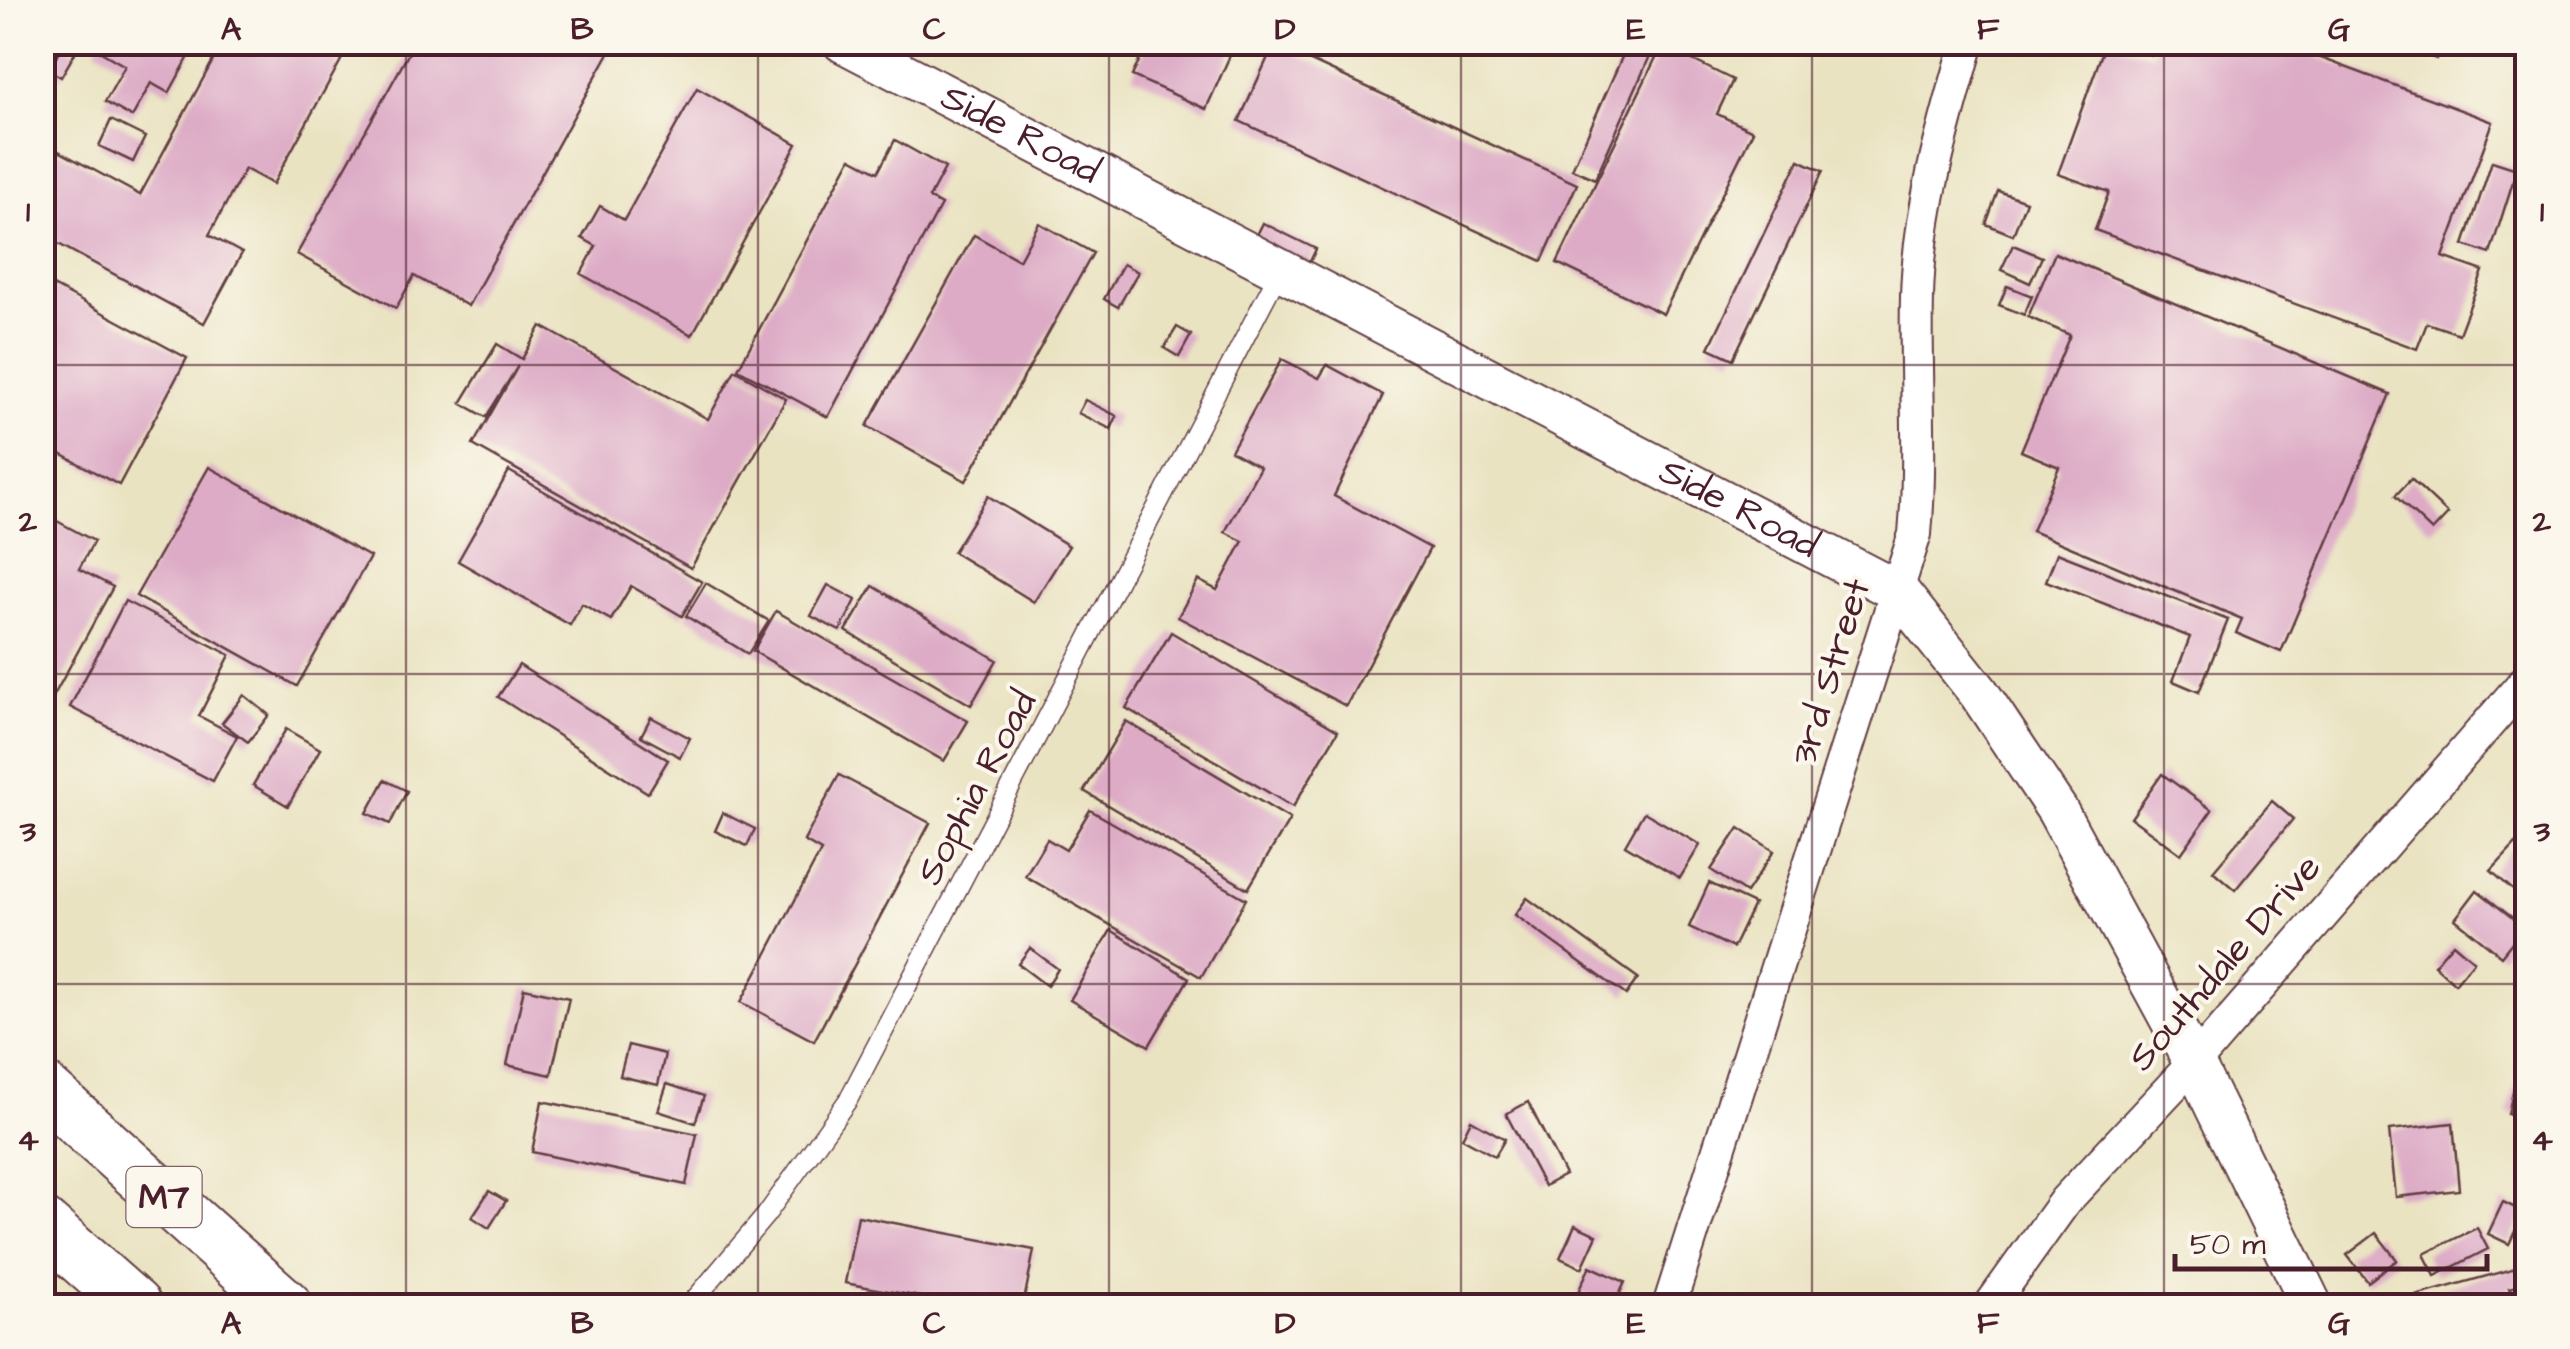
<svg xmlns="http://www.w3.org/2000/svg" width="2570" height="1349" viewBox="0 0 2570 1349" font-family="'Architects Daughter',sans-serif">
	<style>
		.building { fill: #ddabc6 }
		.lines { fill: none; stroke-linecap: round; stroke-linejoin: round }
		.service-casing { stroke: #623c42; stroke-width: 21 }
		.minor-casing { stroke: #623c42; stroke-width: 36 }
		.tertiary-casing { stroke: #623c42; stroke-width: 44 }
		.primary-casing { stroke: #623c42; stroke-width: 56 }
		.service { stroke: #fff; stroke-width: 18 }
		.minor { stroke: #fff; stroke-width: 32 }
		.tertiary { stroke: #fff; stroke-width: 40 }
		.primary { stroke: #fff; stroke-width: 52 }
		.grid { fill: none; stroke: #4a1f2b; stroke-width: 2.5; stroke-opacity: 0.55 }
		.labels { text-anchor: middle; dominant-baseline: central; stroke-width: 8; stroke-linejoin: round; paint-order: stroke }
		.shield { fill: #fbf7ec; stroke: #7f6065; stroke-width: 2.5 }
		.shield-label { font-size: 35px; font-weight: bold; fill: #4a1f2b }
		.street-label { font-size: 38px; fill: #4a1f2b; stroke: #fbf7ec }
		.neatline { fill: none; stroke: #4a1f2b; stroke-width: 4 }
		.grid-label { font-size: 32px; text-anchor: middle; font-weight: bold; fill: #4a1f2b }
	</style>
	<rect width="100%" height="100%" fill="#fbf7ec"/>
	<filter id="ink" filterUnits="userSpaceOnUse"><feTurbulence type="fractalNoise" baseFrequency=".01" numOctaves="2"/><feDisplacementMap in="SourceGraphic" scale="20" xChannelSelector="R" yChannelSelector="G"/><feConvolveMatrix kernelMatrix="1 2 1 2 8 2 1 2 1" color-interpolation-filters="sRGB"/></filter>
	<filter id="wash" filterUnits="userSpaceOnUse"><feTurbulence type="fractalNoise" baseFrequency=".0048" numOctaves="4" result="noise"/><feDisplacementMap in="SourceGraphic" scale="40" xChannelSelector="R" yChannelSelector="G"/><feGaussianBlur stdDeviation="2.25" result="paint"/><feColorMatrix in="noise" values="0 0 0 0 0 0 0 0 0 0 0 0 0 0 0 0 0 1.4 0 .05"/><feComposite in="paint" operator="in"/></filter>
	<g filter="url(#wash)">
		<rect width="100%" height="100%" fill="#eae3c2"/>
		<g id="blocks">
			<g class="building">
				<path d="M100,42H197L169,93L151,83L132,117L105,102L125,66L96,49Z"/>
				<path d="M223,42H351L273,184L245,169L209,235L242,253L204,323L42,235V142L140,195Z"/>
				<path d="M415,42H615L468,306L414,276L396,308L297,254Z"/>
				<path d="M1148,42H1236L1206,109L1132,76Z"/>
				<path d="M1298,42H1345L1337,60Z"/>
				<path d="M2106,42L2152,55L2157,42H2278L2493,122L2443,257L2483,271L2459,334L2427,323L2417,349L2095,230L2109,192L2058,174Z"/>
				<path d="M2390,42H2442L2436,59Z"/>
				<path d="M1274,44L1577,184L1542,261L1239,121Z"/>
				<path d="M63,45L75,53L61,77L49,70Z"/>
				<path d="M1662,45L1733,80L1717,114L1753,131L1663,314L1557,263Z"/>
				<path d="M1627,46L1650,56L1595,179L1572,169Z"/>
				<path d="M697,88L797,144L692,335L581,274L596,246L582,238L600,206L624,220Z"/>
				<path d="M111,120L145,137L133,162L99,146Z"/>
				<path d="M895,140L945,168L929,198L941,205L828,417L738,369L851,158L878,172Z"/>
				<path d="M1799,160L1823,171L1733,359L1709,348Z"/>
				<path d="M2492,161L2517,169L2490,254L2464,245Z"/>
				<path d="M1998,191L2026,201L2013,235L1986,224Z"/>
				<path d="M1039,223L1093,253L966,481L867,426L974,235L1019,260Z"/>
				<path d="M1263,223L1316,249L1307,268L1253,243Z"/>
				<path d="M2013,245L2042,257L2030,283L2001,270Z"/>
				<path d="M2055,253L2390,394L2281,652L2236,633L2242,619L2032,531L2059,467L2021,451L2070,335L2028,317Z"/>
				<path d="M1123,264L1138,272L1118,307L1104,299Z"/>
				<path d="M42,280L187,358L119,485L42,444Z"/>
				<path d="M2007,286L2032,296L2024,315L1999,305Z"/>
				<path d="M541,326L708,419L735,370L786,399L691,568L473,445L518,366L486,417L461,403L497,344L522,359Z"/>
				<path d="M1177,327L1191,335L1179,357L1164,348Z"/>
				<path d="M1282,359L1319,378L1327,365L1383,395L1334,496L1430,548L1346,706L1178,617L1198,580L1217,590L1243,541L1225,532L1260,467L1231,451Z"/>
				<path d="M1085,400L1117,416L1111,429L1078,413Z"/>
				<path d="M209,467L370,557L297,686L136,596Z"/>
				<path d="M509,471L702,582L682,616L631,586L611,620L582,604L570,625L458,561Z"/>
				<path d="M2411,479L2448,514L2432,531L2395,496Z"/>
				<path d="M988,496L1069,546L1034,602L953,552Z"/>
				<path d="M42,513L94,541L79,569L113,587L52,699L42,693Z"/>
				<path d="M2057,553L2228,620L2199,692L2173,681L2190,637L2046,581Z"/>
				<path d="M706,583L769,621L748,654L686,616Z"/>
				<path d="M828,585L856,600L840,631L811,616Z"/>
				<path d="M873,586L997,660L971,705L846,631Z"/>
				<path d="M125,601L230,655L199,716L237,736L213,781L70,707Z"/>
				<path d="M776,611L968,721L944,761L753,651Z"/>
				<path d="M1171,632L1338,731L1293,807L1126,708Z"/>
				<path d="M519,665L668,760L648,793L498,697Z"/>
				<path d="M244,695L269,715L248,742L222,723Z"/>
				<path d="M651,717L690,738L680,757L641,736Z"/>
				<path d="M1126,721L1290,819L1248,889L1084,791Z"/>
				<path d="M286,729L320,749L288,806L253,785Z"/>
				<path d="M2162,774L2212,810L2181,854L2131,818Z"/>
				<path d="M839,775L930,823L814,1041L741,1002L821,851L804,841Z"/>
				<path d="M385,780L407,791L390,824L367,813Z"/>
				<path d="M2272,801L2293,819L2235,890L2213,871Z"/>
				<path d="M1090,810L1246,899L1201,977L1025,876L1047,839L1066,850Z"/>
				<path d="M1644,812L1700,845L1680,878L1625,845Z"/>
				<path d="M723,813L755,829L747,846L715,831Z"/>
				<path d="M1739,828L1774,851L1746,893L1711,870Z"/>
				<path d="M2528,831V903L2491,871Z"/>
				<path d="M1709,883L1754,904L1733,948L1689,927Z"/>
				<path d="M2477,890L2524,927L2501,956L2455,919Z"/>
				<path d="M1527,898L1638,978L1626,995L1515,915Z"/>
				<path d="M1111,930L1189,978L1149,1046L1070,1000Z"/>
				<path d="M2453,943L2474,961L2455,984L2434,965Z"/>
				<path d="M1030,948L1058,969L1047,986L1018,964Z"/>
				<path d="M524,988L569,998L551,1075L507,1065Z"/>
				<path d="M628,1045L665,1054L658,1085L620,1076Z"/>
				<path d="M667,1084L704,1096L695,1123L658,1111Z"/>
				<path d="M2514,1087L2528,1090V1119L2508,1114Z"/>
				<path d="M542,1101L697,1134L686,1185L532,1152Z"/>
				<path d="M1528,1102L1565,1175L1544,1186L1506,1114Z"/>
				<path d="M1471,1120L1505,1139L1495,1156L1462,1138Z"/>
				<path d="M2453,1123L2459,1190L2396,1197L2389,1130Z"/>
				<path d="M489,1191L506,1201L489,1228L472,1217Z"/>
				<path d="M2503,1202L2524,1212L2509,1244L2488,1234Z"/>
				<path d="M858,1216L1034,1250L1023,1306H968L845,1283Z"/>
				<path d="M1575,1225L1597,1235L1582,1268L1560,1258Z"/>
				<path d="M2477,1228L2488,1249L2435,1276L2424,1254Z"/>
				<path d="M2376,1233L2397,1260L2368,1282L2347,1255Z"/>
				<path d="M1590,1266L1625,1282L1614,1306L1578,1292Z"/>
				<path d="M2519,1267L2524,1284L2509,1288L2514,1306H2418L2415,1296Z"/>
			</g>
		</g>
	</g>
	<g filter="url(#ink)">
		<use href="#blocks" fill-opacity="0" stroke="#623c42" stroke-width="2.5"/>
		<g class="lines">
			<defs>
				<path id="service" d="M689,1306L766,1215L848,1100L1279,272"/>
				<g id="minor">
					<path d="M1669,1306L1915,534C1922,455 1915,376 1917,297C1919,210 1944,125 1968,42"/>
					<path d="M1990,1306L2065,1201L2194,1063L2528,678"/>
				</g>
				<g id="tertiary">
					<path id="s1" d="M843,42L1899,592L1979,693L2057,810L2194,1063L2312,1306"/>
				</g>
				<g id="primary">
					<path d="M42,1088L286,1306"/>
					<path d="M42,1224L135,1306"/>
				</g>
			</defs>
			<use href="#service" class="service-casing"/>
			<use href="#minor" class="minor-casing"/>
			<use href="#tertiary" class="tertiary-casing"/>
			<use href="#primary" class="primary-casing"/>
			<use href="#service" class="service"/>
			<use href="#minor" class="minor"/>
			<use href="#tertiary" class="tertiary"/>
			<use href="#primary" class="primary"/>
		</g>
	</g>
	<path class="grid" d="M406,42V1306M758,42V1306M1109,42V1306M1461,42V1306M1812,42V1306M2164,42V1306M42,365H2528M42,674H2528M42,984H2528"/>
	<g class="labels">
		<rect class="shield" x="126.5" y="1167" width="75" height="60" rx="8"/>
		<g class="shield-label">
			<text x="164" y="1197">M7</text>
		</g>
		<g class="street-label">
			<text stroke="none"><textPath href="#s1" startOffset="200">Side Road</textPath></text>
			<text stroke="none"><textPath href="#s1" startOffset="1010">Side Road</textPath></text>
			<text transform="translate(1831 672) rotate(-73)">3rd Street</text>
			<text transform="translate(977 788) rotate(-62)">Sophia Road</text>
			<text transform="translate(2225 963) rotate(-49)">Southdale Drive</text>
		</g>
	</g>
	<rect width="2570" height="1349" fill="none" stroke="#fbf7ec" stroke-width="110"/>
	<path d="M2175 1254v15h312v-15" fill="none" stroke="#4a1f2b" stroke-width="5"/>
	<text x="2190" y="1254" font-size="30" fill="#4a1f2b" stroke="#fbf7ec" stroke-width="8" paint-order="stroke">50 m</text>
	<rect x="55" y="55" width="2460" height="1239" class="neatline"/>
	<g class="grid-label">
		<text x="231" y="39">A</text>
		<text x="582" y="39">B</text>
		<text x="934" y="39">C</text>
		<text x="1285" y="39">D</text>
		<text x="1636" y="39">E</text>
		<text x="1988" y="39">F</text>
		<text x="2339" y="39">G</text>
		<text x="28" y="221">1</text>
		<text x="2542" y="221">1</text>
		<text x="28" y="531">2</text>
		<text x="2542" y="531">2</text>
		<text x="28" y="841">3</text>
		<text x="2542" y="841">3</text>
		<text x="28" y="1150">4</text>
		<text x="2542" y="1150">4</text>
		<text x="231" y="1333">A</text>
		<text x="582" y="1333">B</text>
		<text x="934" y="1333">C</text>
		<text x="1285" y="1333">D</text>
		<text x="1636" y="1333">E</text>
		<text x="1988" y="1333">F</text>
		<text x="2339" y="1333">G</text>
	</g>
</svg>
